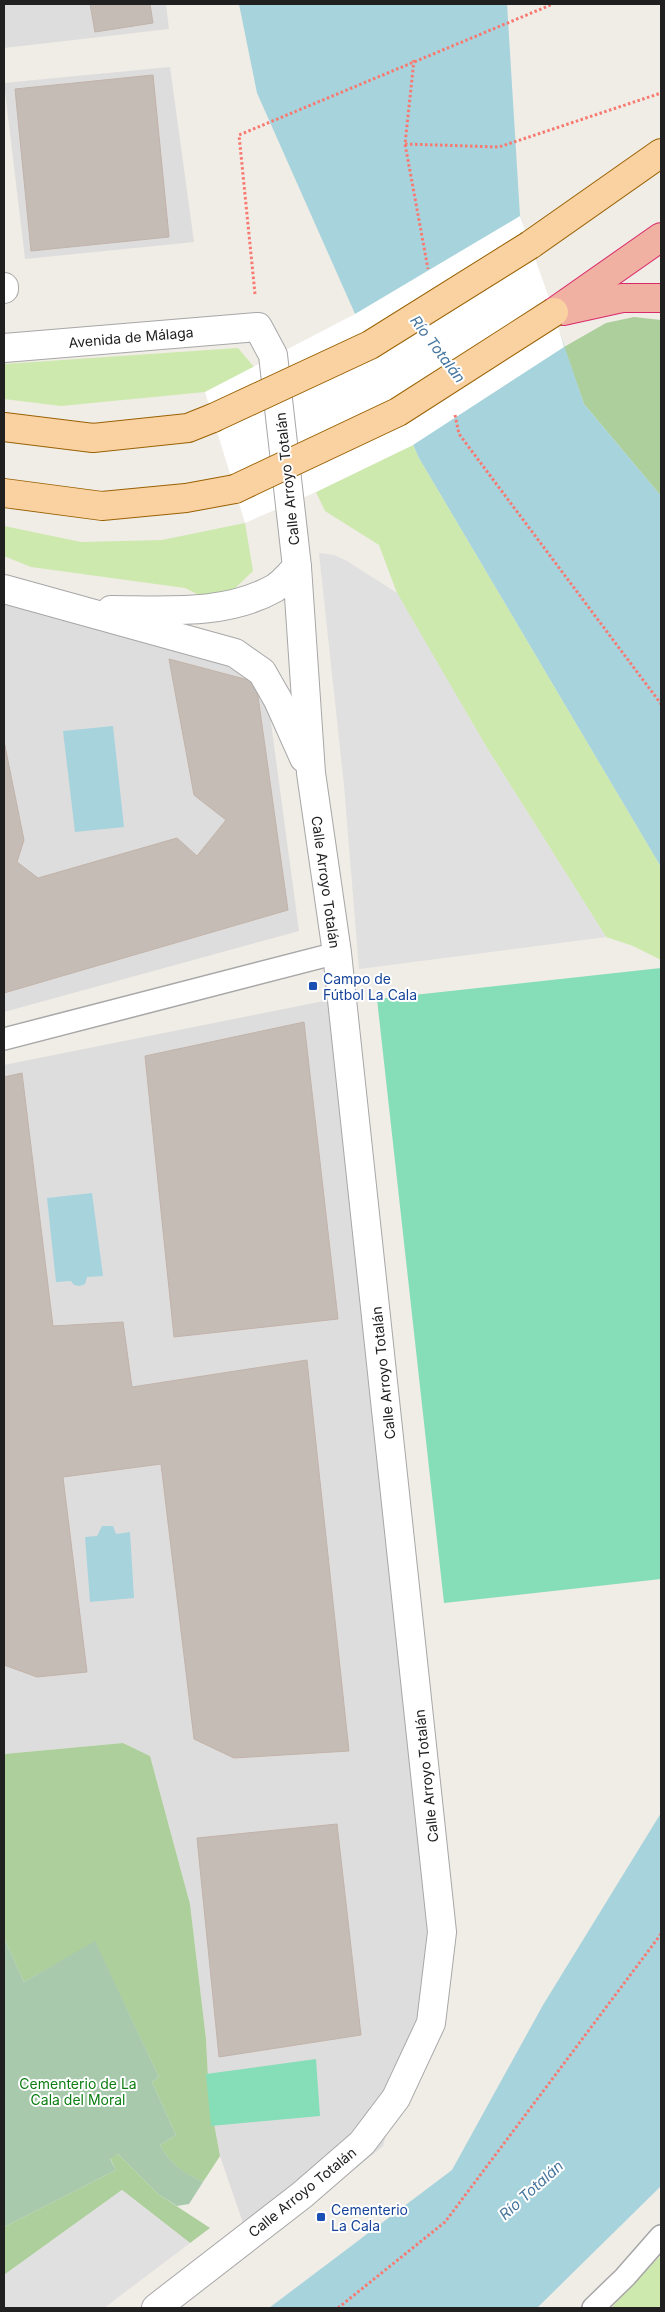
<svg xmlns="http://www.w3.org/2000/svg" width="665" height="2312" viewBox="0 0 665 2312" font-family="Inter,sans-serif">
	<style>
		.residential { fill: #dedddd }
		.grass { fill: #cde9ad }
		.forest { fill: #accf9c }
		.cemetery { fill: #a8c9ac }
		.pitch { fill: #86deb9 }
		.parking { fill: #e0e0e0 }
		.water { fill: #a7d3dd }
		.pier { fill: #fff }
		.building { fill: #c5bcb6; stroke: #c2b3a9 }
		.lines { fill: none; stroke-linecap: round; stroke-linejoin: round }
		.service-casing { stroke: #a7a7a7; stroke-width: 24 }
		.minor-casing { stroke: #a7a7a7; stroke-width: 30 }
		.tertiary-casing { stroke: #a7a7a7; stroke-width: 30 }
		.primary-casing { stroke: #996203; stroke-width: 30 }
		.trunk-casing { stroke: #d8296b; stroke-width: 30 }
		.path { stroke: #f87970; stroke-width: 3; stroke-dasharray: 2.5 2.5; stroke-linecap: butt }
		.service { stroke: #fff; stroke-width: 21 }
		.minor { stroke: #fff; stroke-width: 28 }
		.tertiary { stroke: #fff; stroke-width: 28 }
		.primary { stroke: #fad1a1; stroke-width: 28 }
		.trunk { stroke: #f0b0a2; stroke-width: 28 }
		.primary-bridge-casing { stroke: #996203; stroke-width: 30; stroke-linecap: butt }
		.primary-bridge { stroke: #fad1a1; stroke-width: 28 }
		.transit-dot { fill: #1a4fb4; stroke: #fff; stroke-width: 2 }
		.labels { text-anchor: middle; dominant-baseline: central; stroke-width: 4; stroke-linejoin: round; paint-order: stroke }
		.street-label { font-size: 14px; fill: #202020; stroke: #fff }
		.transit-label { font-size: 14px; fill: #164399; stroke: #fff; text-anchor: start }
		.park-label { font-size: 14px; fill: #0d7e13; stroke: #fff }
		.water-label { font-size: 15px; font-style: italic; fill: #47769e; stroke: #fff }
	</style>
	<rect width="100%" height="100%" fill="#f0ece6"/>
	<g class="residential">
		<path d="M4,4H166L169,29L4,48Z"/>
		<path d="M170,67L194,242L25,259L4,83Z"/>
		<path d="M4,593L264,671L299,931L4,1012Z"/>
		<path d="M329,1000L428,1913L422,2013L383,2146L289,2223H243L220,2156L209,2096L206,2039L190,1904L150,1756L123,1743L4,1754V1065Z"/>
	</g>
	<g class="grass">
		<path d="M238,348L254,367L205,392L61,406L4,399V364Z"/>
		<path d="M413,445L419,458L661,867V960L633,946L606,937L487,748L423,639L397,593L379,545L325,511L316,492Z"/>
		<path d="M245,523L253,571L230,593L201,596L185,588L31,567L4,556V526L81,542L162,540Z"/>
		<path d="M661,2255V2308H611Z"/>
	</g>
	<g class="forest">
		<path d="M634,317L661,320V496L584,404L564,347L606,323Z"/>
		<path d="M123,1743L150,1756L190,1904L206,2039L209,2096L220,2156L203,2182C182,2172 171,2165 160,2145L176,2135L152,2082L159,2077L95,1942L24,1982L4,1938V1754Z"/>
		<path d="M118,2154L158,2194L210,2228L190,2243L122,2190L4,2275V2227L116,2170L110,2158Z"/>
	</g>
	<path class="cemetery" d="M4,1938L24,1982L95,1941L159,2077L152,2082L176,2135L160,2145C171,2165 183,2172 203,2182L189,2204L177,2206L158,2194L118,2154L110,2159L116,2170L4,2227Z"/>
	<g class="pitch">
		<path d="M661,968V1579L444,1603L377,999Z"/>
		<path d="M316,2059L320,2116L211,2126L206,2074Z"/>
	</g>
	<g class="parking">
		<path d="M319,553L334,555L347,561L397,593L487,748L606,937L359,969L344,785Z"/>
		<path d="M122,2190L190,2243L104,2308H4V2275Z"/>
	</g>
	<g class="water">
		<path d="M239,4H507L520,216L584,404L661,496V867L419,458L257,93Z"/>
		<path d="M113,726L124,827L75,832L63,731Z"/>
		<path d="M92,1193L103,1276L87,1277L85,1284L80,1286L74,1285L71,1281L56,1282L47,1198Z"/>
		<path d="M102,1526H113L116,1534L130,1532L134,1598L90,1602L85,1537L97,1536Z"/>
		<path d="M661,1813V2186L537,2308H269L452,2170L543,2005Z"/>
	</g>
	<path class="pier" d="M520,216L554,312L564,347L413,445L316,492L245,523L205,392L355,314Z"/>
	<g class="building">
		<path d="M90,4H150L153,23L95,32Z"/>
		<path d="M153,75L169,237L31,251L15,89Z"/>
		<path d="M169,659L256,682L288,910L4,993V741L24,840L17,862L38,878L177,838L197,856L226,820L194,795Z"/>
		<path d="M304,1022L338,1319L174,1337L145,1056Z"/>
		<path d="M22,1073L53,1326L123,1322L132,1387L307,1360L349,1751L234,1758L194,1739L161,1464L63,1477L87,1672L37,1677L4,1665V1077Z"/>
		<path d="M337,1824L361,2035L219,2057L197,1838Z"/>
	</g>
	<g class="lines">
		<defs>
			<g id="service">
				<path d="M4,1039L337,953"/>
				<path d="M593,2308L625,2277L661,2236"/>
			</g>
			<path id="minor" d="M4,287V289"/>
			<g id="tertiary">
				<path d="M4,348L258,327L273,355L297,567L311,773L337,953L442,1932L431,2023L396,2098L362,2143L302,2195L156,2308"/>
				<path d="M4,589L235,653L262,672L278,700L304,758"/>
				<path d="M111,610C165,610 226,616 275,588C283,583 290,574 297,567"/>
			</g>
			<g id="primary">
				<path d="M530,245L661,153"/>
				<path d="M4,427L93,438L188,428L213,418"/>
				<path d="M4,493L102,506L186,498L235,489"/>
			</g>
			<g id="trunk">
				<path d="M563,311L622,298H661"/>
				<path d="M554,312L661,237"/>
			</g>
		</defs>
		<use href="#service" class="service-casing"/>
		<use href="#minor" class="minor-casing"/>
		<use href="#tertiary" class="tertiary-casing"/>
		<use href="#primary" class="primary-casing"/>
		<use href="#trunk" class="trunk-casing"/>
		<g class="path">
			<path d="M414,60L405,144L428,269"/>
			<path d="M405,144L499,147L661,93"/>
			<path d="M255,294L239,135L553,4"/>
			<path d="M455,415L459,434L661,704"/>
			<path d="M338,2308L445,2222L661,1934"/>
		</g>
		<use href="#service" class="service"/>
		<use href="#minor" class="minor"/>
		<use href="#tertiary" class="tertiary"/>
		<use href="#primary" class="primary"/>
		<use href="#trunk" class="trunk"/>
		<defs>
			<g id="primary-bridge">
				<path d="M213,418L370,345L530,245"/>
				<path d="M235,489L398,412L554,312"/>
			</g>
		</defs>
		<use href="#primary-bridge" class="primary-bridge-casing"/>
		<use href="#primary-bridge" class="primary-bridge"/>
	</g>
	<g class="transit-dot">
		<rect x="308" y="981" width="10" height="10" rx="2.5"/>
		<rect x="316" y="2212" width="10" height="10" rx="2.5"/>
	</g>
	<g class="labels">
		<g class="street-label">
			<text transform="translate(131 337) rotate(-5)">Avenida de Málaga</text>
			<text transform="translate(287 479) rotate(-96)">Calle Arroyo Totalán</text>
			<text transform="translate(326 882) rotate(82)">Calle Arroyo Totalán</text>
			<text transform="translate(383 1373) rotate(-96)">Calle Arroyo Totalán</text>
			<text transform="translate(426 1776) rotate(-96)">Calle Arroyo Totalán</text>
			<text transform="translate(302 2192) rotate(-39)">Calle Arroyo Totalán</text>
		</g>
		<g class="transit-label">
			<text x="323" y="978">Campo de<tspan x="323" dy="16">Fútbol La Cala</tspan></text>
			<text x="331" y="2209">Cementerio<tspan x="331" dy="16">La Cala</tspan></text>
		</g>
		<g class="park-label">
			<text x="78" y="2083">Cementerio de La<tspan x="78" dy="16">Cala del Moral</tspan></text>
		</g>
		<g class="water-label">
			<text transform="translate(438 349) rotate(53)">Río Totalán</text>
			<text transform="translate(531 2190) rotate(-42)">Río Totalán</text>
		</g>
	</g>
	<rect width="665" height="2312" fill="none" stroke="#202020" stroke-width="10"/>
</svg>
